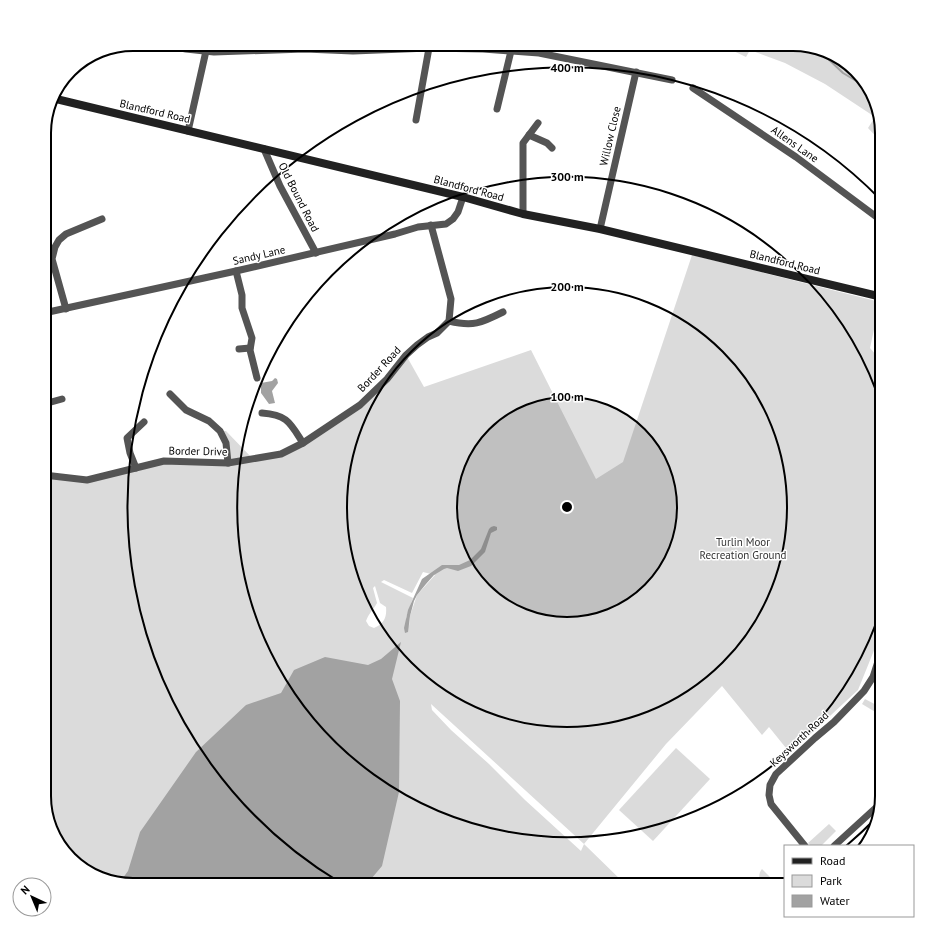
<svg xmlns="http://www.w3.org/2000/svg" width="926" height="929" viewBox="0 0 926 929" font-family="'PT Sans',sans-serif">
	<style>
		.green { fill: #dbdbdb; fill-rule: evenodd }
		.water { fill: #a2a2a2 }
		.lines { fill: none; stroke-linecap: round; stroke-linejoin: round }
		.stream { stroke: #a2a2a2; stroke-width: 2 }
		.minor { stroke: #545454; stroke-width: 7 }
		.secondary { stroke: #212121; stroke-width: 8 }
		.ring { fill: none; stroke: #000; stroke-width: 2 }
		.labels { text-anchor: middle; dominant-baseline: central; stroke-width: 3; stroke-linejoin: round; paint-order: stroke }
		.street-label { font-size: 11px; fill: #000; stroke: #fff }
		.park-label { font-size: 11px; fill: #323232; stroke: #fff }
		.rim { fill: none; stroke: #000; stroke-width: 2 }
		.centre { fill: #000; stroke: #fff; stroke-width: 2 }
		.ring-label { font-size: 12px; text-anchor: middle; font-weight: bold; fill: #000; stroke: #fff; stroke-width: 3; stroke-linejoin: round; paint-order: stroke }
	</style>
	<rect width="100%" height="100%" fill="#fff"/>
	<g class="green">
		<path d="M719,44H798L832,53L860,74L875,99L882,133V143L868,128L875,117L825,84L785,63L750,50L746,57Z"/>
		<path d="M692,255L880,302L870,348L882,362V619L879,638L858,690L790,753L769,727L762,735L722,686L666,744L584,844L624,883L623,885H133L99,878L66,855L51,830L44,796V475L87,480L164,461L228,463L220,431H226L253,459L281,454L360,405L406,355L424,387L531,350L596,479L623,462ZM423,572L435,575L417,595L410,616L409,626L406,618L413,598L381,582L384,580L412,593ZM375,586L380,603L386,607C387,617 384,624 374,628L369,626L366,621C369,613 373,610 377,603L373,588ZM431,704L584,844L581,851L525,800L489,764L451,730L432,710Z"/>
		<path d="M865,699L882,708V716L862,704Z"/>
		<path d="M676,748L710,779L653,841L619,810Z"/>
		<path d="M829,824L836,831L821,846H811L808,843Z"/>
		<path d="M762,869L778,885C774,885 769,886 765,885C758,883 758,873 762,869Z"/>
	</g>
	<g class="water">
		<path d="M275,378L277,379L278,383L272,391L275,403L269,404L261,393V383L272,381Z"/>
		<path d="M494,526L497,527V530L491,533L485,552L471,566L458,571L447,568L444,569L434,575L426,584L417,595L414,601L410,616L408,632L405,633L404,628L408,610L422,579L442,565H459L470,560L481,549L489,529L491,527Z"/>
		<path d="M401,642L392,679L400,701L399,792L382,866L366,885H133L120,882L128,871L140,832L196,752L246,705L281,693L294,670L325,657L368,665L381,659Z"/>
	</g>
	<g class="lines">
		<g class="stream">
			<path d="M814,48L824,55L843,73L868,88"/>
			<path d="M859,83L862,78"/>
		</g>
		<g class="minor">
			<path d="M161,44L186,49L214,52L305,49L353,51L429,48L483,49L539,53L672,80"/>
			<path d="M693,88L796,157L882,221"/>
			<path d="M497,109L511,51"/>
			<path d="M416,120L429,48"/>
			<path d="M188,131L206,51"/>
			<path d="M529,135L547,143L552,148"/>
			<path d="M264,149L280,186L316,253"/>
			<path d="M523,214V143L538,123"/>
			<path d="M600,229L636,72"/>
			<path d="M236,271L242,295V308L252,338L250,350L257,378"/>
			<path d="M66,309L52,259L55,247L59,240L66,234L102,219"/>
			<path d="M44,313L236,271L395,234L418,227L446,224L453,219L458,212L463,197"/>
			<path d="M449,321C473,327 481,323 503,312"/>
			<path d="M239,349L250,348"/>
			<path d="M170,394L186,410L209,421L220,431L226,443L228,463"/>
			<path d="M44,404L62,399"/>
			<path d="M262,413C288,415 290,423 303,443"/>
			<path d="M44,466V455"/>
			<path d="M136,468L130,453L127,438L144,422"/>
			<path d="M44,475L87,480L164,461L228,463L281,454L303,443L360,405L387,379L406,355L417,345L428,337L437,333L449,321L451,299L431,225"/>
			<path d="M805,846L771,804L769,795L770,785L776,774L815,738L834,722L864,691L873,677L882,649"/>
			<path d="M834,846L880,804"/>
		</g>
		<path class="secondary" d="M52,98L463,197L523,214L600,229L882,297"/>
	</g>
	<circle cx="567" cy="507" r="110" fill="#000" fill-opacity=".12"/>
	<g class="ring">
		<circle cx="567" cy="507" r="110"/>
		<circle cx="567" cy="507" r="220"/>
		<path d="M882 606A330 330 0 1 1 882 408"/>
		<path d="M877 817A439 439 0 0 1 846 846M341 883A439 439 0 1 1 880 199"/>
	</g>
	<g class="labels">
		<g class="street-label">
			<text transform="translate(155 111) rotate(13)">Blandford Road</text>
			<text transform="translate(610 136) rotate(-77)">Willow Close</text>
			<text transform="translate(795 144) rotate(35)">Allens Lane</text>
			<text transform="translate(469 188) rotate(15)">Blandford Road</text>
			<text transform="translate(299 197) rotate(63)">Old Bound Road</text>
			<text transform="translate(259 255) rotate(-13)">Sandy Lane</text>
			<text transform="translate(785 262) rotate(14)">Blandford Road</text>
			<text transform="translate(379 369) rotate(-47)">Border Road</text>
			<text transform="translate(198 451) rotate(1)">Border Drive</text>
			<text transform="translate(799 739) rotate(-43)">Keysworth Road</text>
		</g>
		<g class="park-label">
			<text x="743" y="542">Turlin Moor<tspan x="743" dy="13">Recreation Ground</tspan></text>
		</g>
	</g>
	<path d="M0 0H926V929H0ZM133 51H793A82 82 0 0 1 875 133V796A82 82 0 0 1 793 878H133A82 82 0 0 1 51 796V133A82 82 0 0 1 133 51Z" fill="#fff" fill-rule="evenodd"/>
	<path class="rim" d="M133 51H793A82 82 0 0 1 875 133V796A82 82 0 0 1 793 878H133A82 82 0 0 1 51 796V133A82 82 0 0 1 133 51Z"/>
	<circle cx="567" cy="507" r="6" class="centre"/>
	<g class="ring-label">
		<text x="567" y="72">400 m</text>
		<text x="567" y="181">300 m</text>
		<text x="567" y="291">200 m</text>
		<text x="567" y="401">100 m</text>
	</g>
	<rect x="784" y="845" width="130" height="72" fill="#ffffff" stroke="#999999"/>
	<rect x="792" y="858" width="20" height="6" fill="#212121" stroke="#999999"/>
	<text x="820" y="865" font-size="12" fill="#000000">Road</text>
	<rect x="792" y="875" width="20" height="12" fill="#dbdbdb" stroke="#999999"/>
	<text x="820" y="885" font-size="12" fill="#000000">Park</text>
	<rect x="792" y="895" width="20" height="12" fill="#a2a2a2" stroke="#999999"/>
	<text x="820" y="905" font-size="12" fill="#000000">Water</text>
	<g transform="translate(32 897) rotate(316)"><circle r="19" fill="#ffffff" stroke="#999999"/>
	<path d="M0-3L7 15L0 10L-7 15Z" fill="#000000"/>
	<text y="-6" font-size="11" font-weight="bold" text-anchor="middle" fill="#000000">N</text>
	</g>
</svg>
